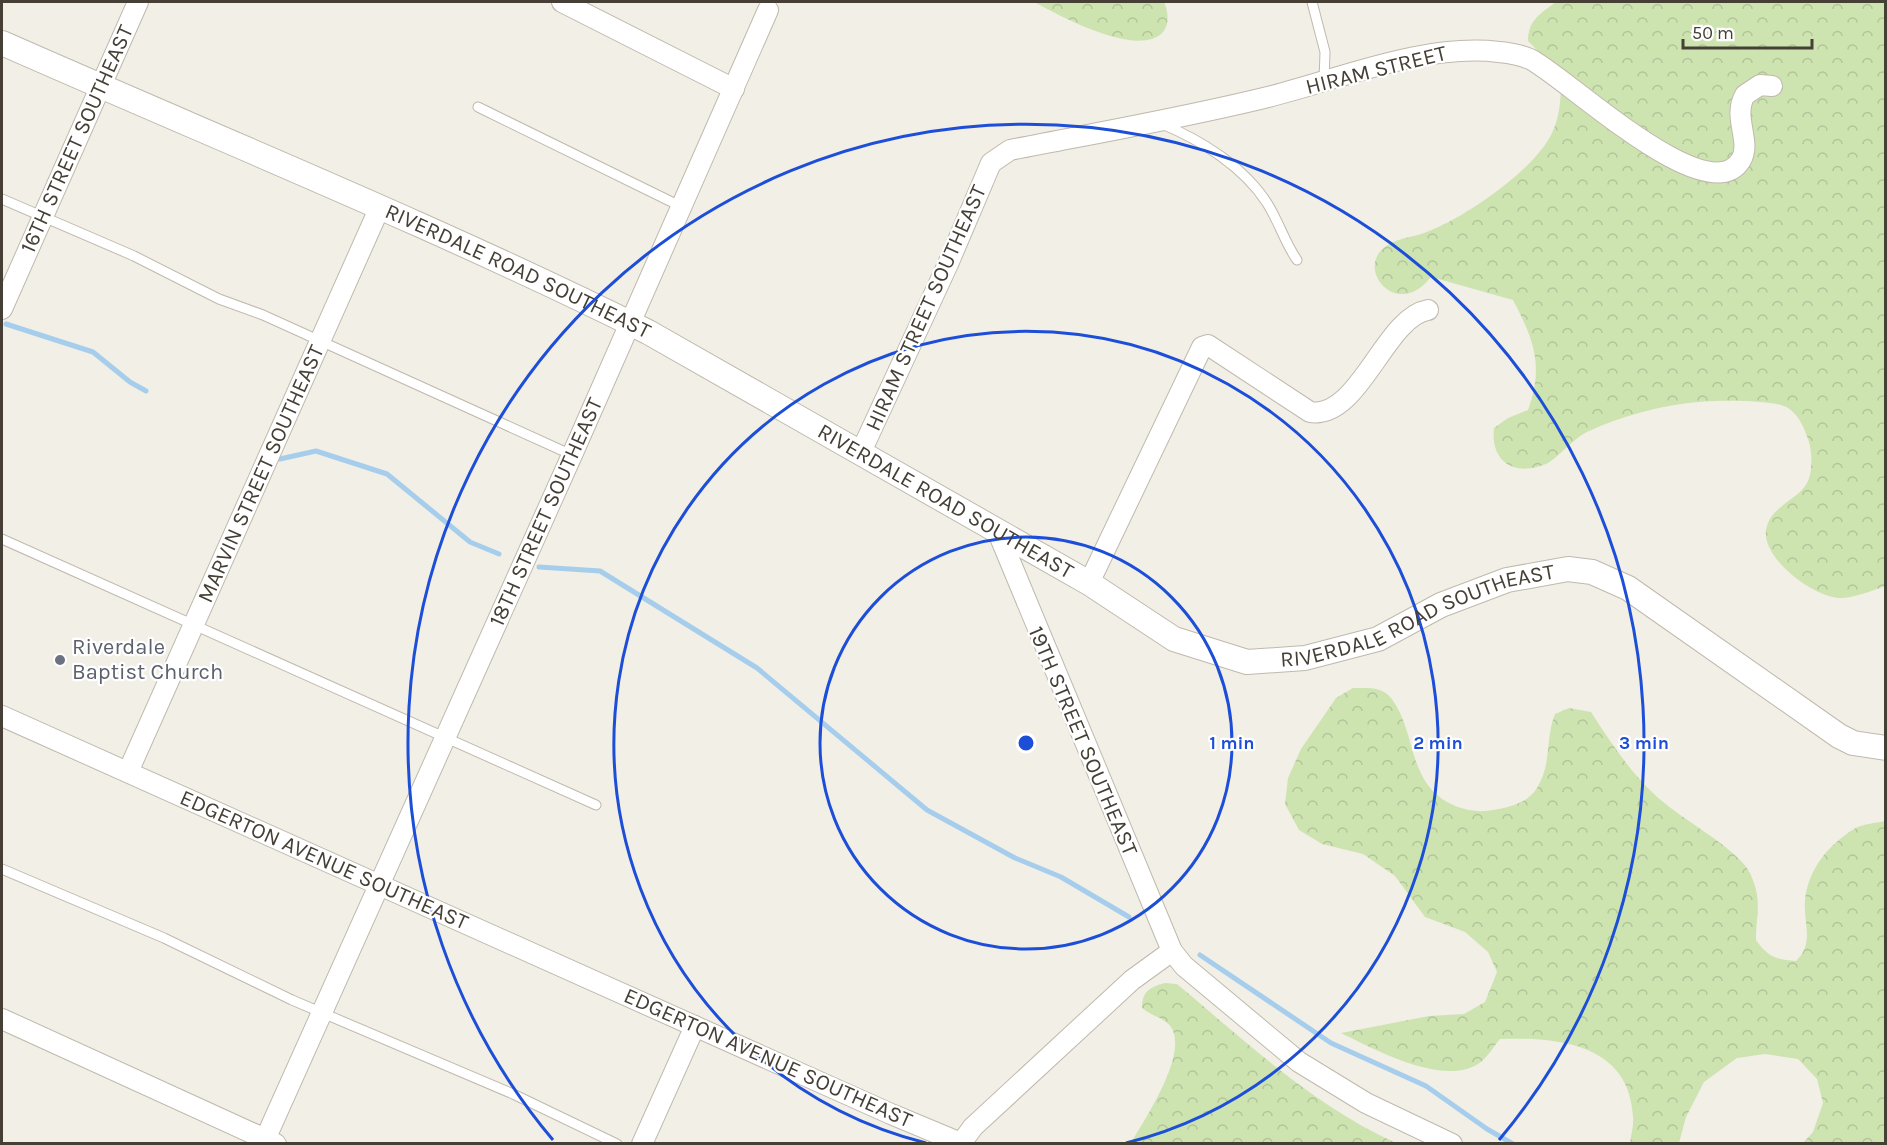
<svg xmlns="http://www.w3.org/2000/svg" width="1887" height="1145" viewBox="0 0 1887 1145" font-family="Karla,sans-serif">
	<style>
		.forest { fill: url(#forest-crowns) }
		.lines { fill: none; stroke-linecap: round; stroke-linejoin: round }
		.stream { stroke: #a6ceec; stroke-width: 5 }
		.service-casing { stroke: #c0b9ad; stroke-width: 11 }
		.minor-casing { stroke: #c0b9ad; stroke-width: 22 }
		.tertiary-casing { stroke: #c0b9ad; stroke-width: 26 }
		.service { stroke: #fff; stroke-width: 9 }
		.minor { stroke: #fff; stroke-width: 20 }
		.tertiary { stroke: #fff; stroke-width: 24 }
		.ring { fill: none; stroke: #1d4ed8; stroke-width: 3 }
		.worship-dot { fill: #6b7280; stroke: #fff; stroke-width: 2 }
		.labels { text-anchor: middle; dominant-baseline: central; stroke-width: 4.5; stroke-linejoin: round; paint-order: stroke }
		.street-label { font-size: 22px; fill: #453f36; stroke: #fff }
		.worship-label { font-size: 22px; fill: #5b616d; stroke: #fff; text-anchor: start }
		.centre { fill: #1d4ed8; stroke: #fff; stroke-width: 3 }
		.ring-label { font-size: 18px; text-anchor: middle; font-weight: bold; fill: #1d4ed8; stroke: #fff; stroke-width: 4.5; stroke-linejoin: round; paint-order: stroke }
	</style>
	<defs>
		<pattern id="forest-crowns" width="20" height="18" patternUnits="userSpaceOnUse" patternTransform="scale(1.5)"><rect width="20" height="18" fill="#cde4b1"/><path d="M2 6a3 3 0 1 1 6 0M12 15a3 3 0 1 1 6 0" fill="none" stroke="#b1c599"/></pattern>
	</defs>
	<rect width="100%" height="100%" fill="#f2efe6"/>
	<g class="forest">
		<path d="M1034,2H1164C1168,11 1170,24 1163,32C1139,59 1060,16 1034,2Z"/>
		<path d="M1556,2H1885V586C1872,591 1856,597 1842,598C1815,599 1762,559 1766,530C1770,506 1797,501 1807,483C1813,472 1812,453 1809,442C1805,430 1800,416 1788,408C1774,399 1716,400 1698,402C1662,405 1622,416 1589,431C1573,438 1556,460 1546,464C1515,477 1490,462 1494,428L1508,418L1528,410C1544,366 1534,340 1513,300L1431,277C1424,285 1416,293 1405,294C1384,296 1366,271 1379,253C1391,238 1407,239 1424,233C1462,220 1535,170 1552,133C1561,115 1561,93 1561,74L1528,41C1528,20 1541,13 1556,2Z"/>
		<path d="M1353,688C1367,688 1382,686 1391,698C1417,732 1407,781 1449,803C1462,810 1479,813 1493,810C1509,807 1528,803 1537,788C1552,764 1545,739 1555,714L1569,708L1591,712C1609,740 1628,769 1652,792C1676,817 1737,847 1750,873C1763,901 1756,913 1756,940C1767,956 1776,960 1796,961C1815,943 1803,923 1805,900C1808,870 1828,845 1854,829C1862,824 1876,823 1885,821V1143H1803L1813,1132L1823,1103L1817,1079L1798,1059L1765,1054L1737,1058L1704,1082L1686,1117L1679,1143H1630C1631,1135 1634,1125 1633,1116C1629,1043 1556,1037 1500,1039C1494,1046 1489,1055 1482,1061C1448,1090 1374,1049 1341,1033L1429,1016L1464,1014L1485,1002L1497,972L1488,952L1465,932L1425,917L1395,876L1363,854L1322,844L1299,830L1285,804L1288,778L1301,749L1336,698Z"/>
		<path d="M1165,983L1177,984C1245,1041 1314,1106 1396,1143H1131C1144,1120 1196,1044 1166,1022C1158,1016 1150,1015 1142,1008C1142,991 1150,987 1165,983Z"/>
	</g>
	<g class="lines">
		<g class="stream">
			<path d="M6,324L93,352L130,382L146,391"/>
			<path d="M280,459L316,451L387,474L470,542L499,554"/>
			<path d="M539,567L600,571L757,668L927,810L1015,858L1061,877L1129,917"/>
			<path d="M1200,955L1331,1043L1426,1086L1487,1129L1513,1144"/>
		</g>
		<defs>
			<g id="service">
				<path d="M1312,2L1325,52L1324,81"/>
				<path d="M478,107L682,207"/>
				<path d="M1162,124C1201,140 1244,167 1267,203C1279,222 1285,243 1297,260"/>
				<path d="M2,199L134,256L219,299L263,315L572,455"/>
				<path d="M2,539L596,805"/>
				<path d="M2,869L164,938L292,1000L513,1094L617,1144"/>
			</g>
			<g id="minor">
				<path d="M562,2L734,89"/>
				<path d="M2,309L138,2"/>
				<path d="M860,454L948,264L991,163L1010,150C1096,133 1183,118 1268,97C1340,79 1424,43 1499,52C1509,53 1521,55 1530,59C1565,76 1708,214 1741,160C1752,142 1732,117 1745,95L1760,85L1772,86"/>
				<path d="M997,530L1172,951L1184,966L1299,1062L1366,1103L1452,1144"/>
				<path d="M1089,583L1202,347L1208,345L1310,412C1359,420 1385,317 1428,310"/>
				<path d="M2,716L891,1114L963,1144"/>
				<path d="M128,772L379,209"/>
				<path d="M2,1019L276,1144"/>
				<path d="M962,1142L973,1127L1132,980L1172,951"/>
				<path d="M263,1144L572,455L768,10"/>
				<path d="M642,1144L695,1026"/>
			</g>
			<g id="tertiary">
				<path id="s1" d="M2,43C217,138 437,227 648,332L1089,583L1174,639L1247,662L1305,658L1378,639L1441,605L1507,580L1568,569L1592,572L1628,588L1839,736L1853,743L1886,748"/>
			</g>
		</defs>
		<use href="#service" class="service-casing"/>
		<use href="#minor" class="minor-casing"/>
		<use href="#tertiary" class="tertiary-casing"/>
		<use href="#service" class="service"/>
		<use href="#minor" class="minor"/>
		<use href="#tertiary" class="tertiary"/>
	</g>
	<g class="ring">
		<circle cx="1026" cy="743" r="206"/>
		<path d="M926 1143A412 412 0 1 1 1126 1143"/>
		<path d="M553 1140A618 618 0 1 1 1499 1140"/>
	</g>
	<circle class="worship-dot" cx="60" cy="660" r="6"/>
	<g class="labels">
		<g class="street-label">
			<text transform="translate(1376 70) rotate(-14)">HIRAM STREET</text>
			<text transform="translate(77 139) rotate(-66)">16TH STREET SOUTHEAST</text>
			<text stroke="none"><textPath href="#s1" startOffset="564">RIVERDALE ROAD SOUTHEAST</textPath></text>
			<text transform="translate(926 308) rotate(-66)">HIRAM STREET SOUTHEAST</text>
			<text transform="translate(261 474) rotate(-66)">MARVIN STREET SOUTHEAST</text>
			<text stroke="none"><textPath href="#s1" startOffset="1050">RIVERDALE ROAD SOUTHEAST</textPath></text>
			<text transform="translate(546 512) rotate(-66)">18TH STREET SOUTHEAST</text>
			<text stroke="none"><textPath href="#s1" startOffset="1572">RIVERDALE ROAD SOUTHEAST</textPath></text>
			<text transform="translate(1083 741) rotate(67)">19TH STREET SOUTHEAST</text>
			<text transform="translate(324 860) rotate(24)">EDGERTON AVENUE SOUTHEAST</text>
			<text transform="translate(768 1058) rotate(24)">EDGERTON AVENUE SOUTHEAST</text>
		</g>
		<g class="worship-label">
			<text x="72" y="647">Riverdale<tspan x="72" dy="25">Baptist Church</tspan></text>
		</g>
	</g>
	<circle cx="1026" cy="743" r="9" class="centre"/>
	<g class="ring-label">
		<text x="1232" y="749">1 min</text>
		<text x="1438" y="749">2 min</text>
		<text x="1644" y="749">3 min</text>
	</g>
	<rect width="1887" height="1145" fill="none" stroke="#453f36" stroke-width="6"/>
	<path d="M1683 39v9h129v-9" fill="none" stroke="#453f36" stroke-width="3"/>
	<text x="1692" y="39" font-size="18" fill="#453f36" stroke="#ffffff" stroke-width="4.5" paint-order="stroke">50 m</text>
</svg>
